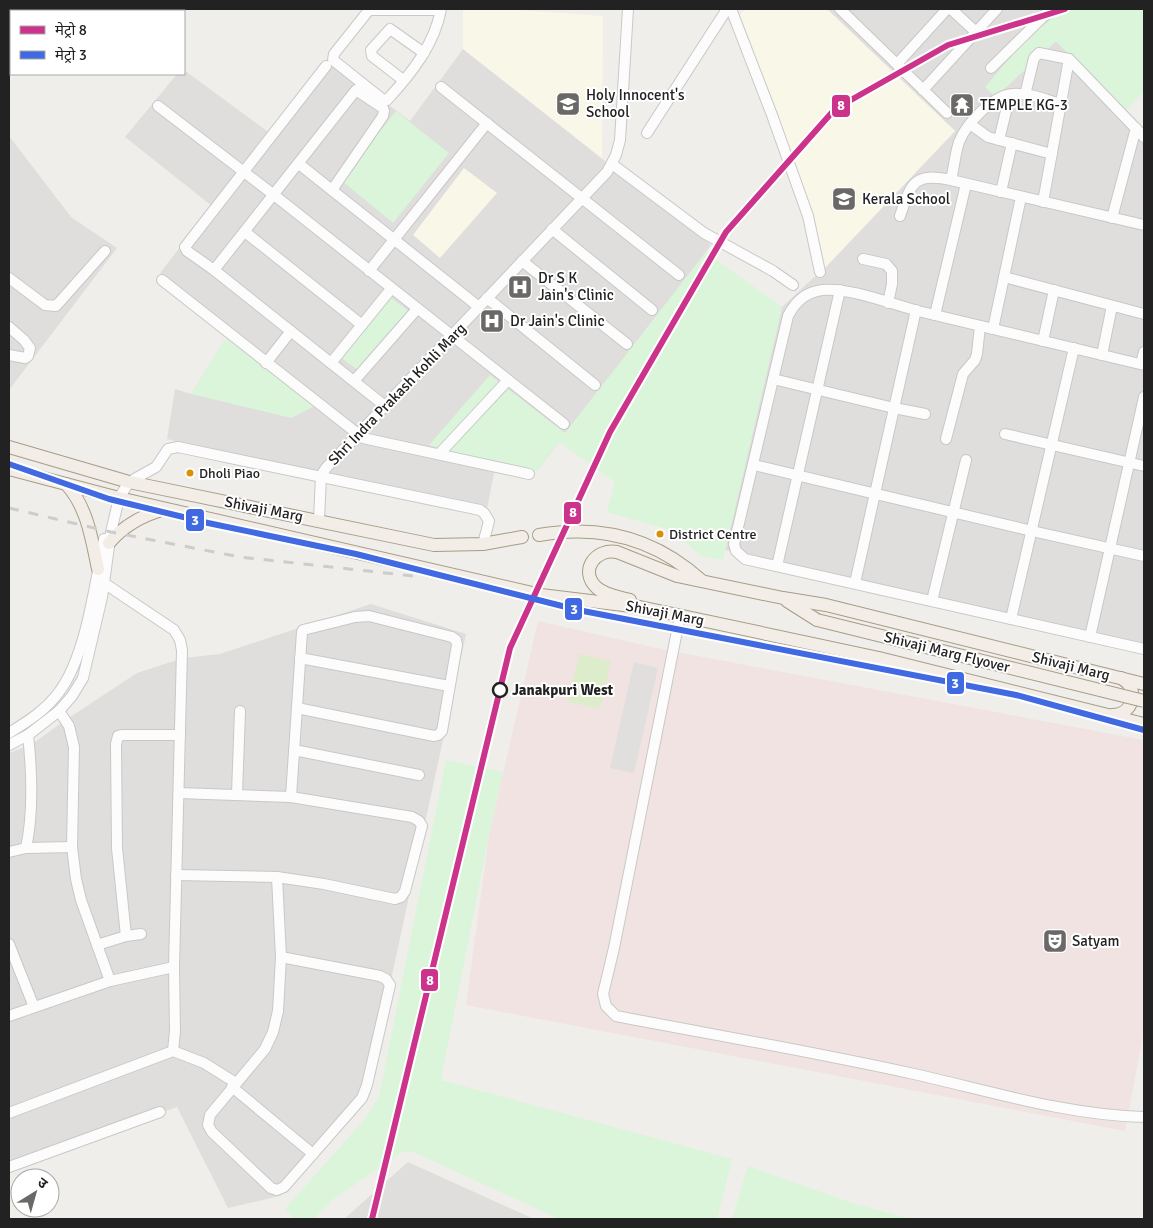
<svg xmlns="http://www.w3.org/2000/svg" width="1153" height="1228" viewBox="0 0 1153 1228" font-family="Signika,'Noto Sans Devanagari',sans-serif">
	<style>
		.residential { fill: #dfdedc }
		.commercial { fill: #f1e3e1 }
		.education { fill: #f8f7e8 }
		.grass { fill: #ddeccb }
		.park { fill: #daf5da }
		.parking { fill: #e0dfde }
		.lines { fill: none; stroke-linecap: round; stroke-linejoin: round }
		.minor-casing { stroke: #c9c8c7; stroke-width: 12 }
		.major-casing { stroke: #a79c86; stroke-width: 14 }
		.minor { stroke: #fdfcfc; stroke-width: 10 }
		.major { stroke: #f3ede7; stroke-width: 12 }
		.rail { stroke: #ccc; stroke-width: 3; stroke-dasharray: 10 10; stroke-linecap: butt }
		.major-bridge-casing { stroke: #a79c86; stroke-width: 14; stroke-linecap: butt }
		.major-bridge { stroke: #f3ede7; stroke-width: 12 }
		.metro-1-casing { stroke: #fff; stroke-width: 10 }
		.metro-2-casing { stroke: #fff; stroke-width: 10 }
		.metro-1 { stroke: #cc338b; stroke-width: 6 }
		.metro-2 { stroke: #4169e1; stroke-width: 6 }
		.bus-dot { fill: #d79205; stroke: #fff; stroke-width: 2 }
		.stop-dot { fill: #fff; stroke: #222; stroke-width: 2.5 }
		.labels { text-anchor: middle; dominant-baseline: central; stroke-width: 4; stroke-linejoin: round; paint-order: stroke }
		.bus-label { font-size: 14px; fill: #222; stroke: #fff; text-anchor: start }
		.poi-label { font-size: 15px; fill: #222; stroke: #fff; text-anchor: start }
		.street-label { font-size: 15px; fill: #222; stroke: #fff }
		.stop-label { font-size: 15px; font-weight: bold; fill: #222; stroke: #fff; text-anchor: start }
		.line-badge { stroke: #fff; stroke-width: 2 }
		.badge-label { font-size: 14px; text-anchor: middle; font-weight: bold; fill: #fff }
	</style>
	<rect width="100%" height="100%" fill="#f0eeeb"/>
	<g class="residential">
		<path d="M827,9H1066L1029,36L995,97L1056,41L1144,130V655L725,550L782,307L825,267L955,131Z"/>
		<path d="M463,49L711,245L706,252L537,471L496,463L486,514L167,439L175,389L191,394L230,332L160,273L212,206L125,137L177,74H184V70L271,134L330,60L410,121Z"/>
		<path d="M9,136L71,217L117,248L9,390Z"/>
		<path d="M371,604L466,634L366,1095L280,1196L228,1208L177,1107L9,1168V753L31,745L61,723L137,673L183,658L220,654Z"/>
		<path d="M408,1162L534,1219H344Z"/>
	</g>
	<path class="commercial" d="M538,621L661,649L1144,740V1030L1125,1131L466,1005L489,835Z"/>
	<g class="education">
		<path d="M9,9H84L82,11H11V18L9,15Z"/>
		<path d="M463,9H506L603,16L602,158L463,49Z"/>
		<path d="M745,9H827L955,131L825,268L731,26Z"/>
		<path d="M464,168L497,193L440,258L413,235Z"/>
	</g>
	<path class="grass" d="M579,654L611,661L600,709L568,702Z"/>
	<g class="park">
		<path d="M1066,9H1144V91L1126,111L1056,41L995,97L985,87L1029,36Z"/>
		<path d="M396,111L449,153L393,223L341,180Z"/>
		<path d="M706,252L782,307L723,560L701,556L671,530L607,512L615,482L559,442L537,471L496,463L429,445L490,375L565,433Z"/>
		<path d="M389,296L411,313L358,370L340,357Z"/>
		<path d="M230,332L317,405L291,418L191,394Z"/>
		<path d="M446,760L503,772L489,835L441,1080L732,1159L717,1219H559L413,1152L404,1151L335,1198L313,1219H294L285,1209L364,1120L379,1097Z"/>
		<path d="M748,1166L855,1204L912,1219H732Z"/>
	</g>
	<path class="parking" d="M634,662L658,668L634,773L610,768Z"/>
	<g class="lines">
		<defs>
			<g id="minor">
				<path d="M731,9L772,115L808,216L820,272"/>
				<path d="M840,9L947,113"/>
				<path d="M951,9L976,32"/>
				<path d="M440,10H369L334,54L333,60L382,99L387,100C411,74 435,44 441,9"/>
				<path d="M897,64L947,9"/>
				<path d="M326,66L185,247L187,251L214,270L385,406"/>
				<path d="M991,68L1051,9"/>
				<path d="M403,80L372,56L371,50L390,29L424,53"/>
				<path d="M441,87L679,275"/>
				<path d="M923,90L997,9"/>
				<path d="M1025,95L1034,58L1039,53L1069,59L1144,137"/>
				<path d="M158,106L274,195L564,424"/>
				<path d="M970,124L988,137L1052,154"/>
				<path d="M647,133L727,9"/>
				<path d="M999,140L1007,107L1016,94"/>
				<path d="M299,164L479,307"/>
				<path d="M612,164L704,233L773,271L793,285"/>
				<path d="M951,180C954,168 955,154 959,142C966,124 992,96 1012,94C1028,92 1046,100 1061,104"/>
				<path d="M1001,192L1012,143"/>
				<path d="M1043,202L1069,59"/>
				<path d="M900,216C911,184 913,172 951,180L1144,225"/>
				<path d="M1112,218L1136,128"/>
				<path d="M552,229L652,310"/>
				<path d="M245,232L362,325"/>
				<path d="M863,259L886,264L892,271V284L888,303"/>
				<path d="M522,261L627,344"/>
				<path d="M214,270L356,90L383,108L384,111L383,116L332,190"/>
				<path d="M369,271L487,123"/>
				<path d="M1004,277L1144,314"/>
				<path d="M9,278L45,305L56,306L105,251"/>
				<path d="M162,280L363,438L529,474"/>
				<path d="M487,298L595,385"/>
				<path d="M935,315L966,184"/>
				<path d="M9,327L24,340L30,348L28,356L25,358L9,355"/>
				<path d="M993,329L1021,197"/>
				<path d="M1043,341L1054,290"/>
				<path d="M1102,355L1112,306"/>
				<path d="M266,363L291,331"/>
				<path d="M331,363L391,289"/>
				<path d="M1141,364L1144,352"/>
				<path d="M1144,365C1069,347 993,329 918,311C891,304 849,287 822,290C806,292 795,302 788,316L734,544L736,551L745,559L1144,649"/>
				<path d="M773,379L894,408L925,414"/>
				<path d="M354,381L417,309"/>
				<path d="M1005,434L1144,466"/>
				<path d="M946,439L963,374L975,360L977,354L980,326"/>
				<path d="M440,453L508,380"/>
				<path d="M754,465L1032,531L1144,556"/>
				<path d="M319,520L321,476L326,468L607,172L616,155L620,140L628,9"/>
				<path d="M777,566L840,290"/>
				<path d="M104,583L174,630L180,640L182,650L174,967L175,1031L173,1051"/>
				<path d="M855,583L916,310"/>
				<path d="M932,601L966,460"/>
				<path d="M680,616L614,948L603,994L606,1006L616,1016C715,1035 815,1052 914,1074C990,1091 1066,1115 1144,1117"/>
				<path d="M1011,619L1074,348"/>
				<path d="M1090,637L1144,397"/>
				<path d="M300,658L449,686"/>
				<path d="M59,711L69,726L74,747L72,847L76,879L81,900L110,981"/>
				<path d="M9,733C27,722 46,710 59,692C86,657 95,583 104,539"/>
				<path d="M9,745L28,735L59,711L72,696L83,678L102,597L111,532L119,498L129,482L156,467L168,449L178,447L480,510L484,513L489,521L483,544"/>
				<path d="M294,750L419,775"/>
				<path d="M237,794L240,711"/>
				<path d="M291,797L302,632L303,630L355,617L369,616L452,637L456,640L457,645L442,731L438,735L434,736L297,708"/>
				<path d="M26,848C34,811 32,772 28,735"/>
				<path d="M9,852L26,848L72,847"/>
				<path d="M176,875L277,877L324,884L395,899L401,897L405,891L422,826L419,821L412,817L291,797L179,793"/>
				<path d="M277,877L281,957L278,1011L273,1032L265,1049L210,1115L208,1125L212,1132L271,1188L277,1190L284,1187L362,1098L367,1085L390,985L386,979L380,976L281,957"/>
				<path d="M126,936L117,848L116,744L118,736L123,735H180"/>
				<path d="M9,944L34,1007"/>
				<path d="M97,945L126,936L141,934"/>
				<path d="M9,1016L110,981L174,967"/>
				<path d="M232,1087L313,1154"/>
				<path d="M9,1113L173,1051L204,1063L236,1083"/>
				<path d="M9,1167L160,1112"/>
			</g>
			<g id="major">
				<path d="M9,447L129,482L434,545L483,544L522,537"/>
				<path d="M9,469L119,498L541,595L640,607L879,658L1144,724"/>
				<path d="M66,484C87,506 92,540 98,569"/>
				<path d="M539,535C601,524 655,538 702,581"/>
				<path d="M109,543C124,525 143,515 165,509"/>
				<path d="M630,600C619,597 604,595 596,587C579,570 596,548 617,552L677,576L783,598L826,605L1144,684"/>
				<path d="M787,601L817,620"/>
				<path d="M1112,715C1134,715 1140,688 1121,678"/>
			</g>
		</defs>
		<use href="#minor" class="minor-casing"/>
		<use href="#major" class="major-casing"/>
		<use href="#minor" class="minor"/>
		<use href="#major" class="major"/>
		<path class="rail" d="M9,508L111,532L240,557L413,576"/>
		<defs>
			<path id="major-bridge" d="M817,620L1144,701"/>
		</defs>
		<use href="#major-bridge" class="major-bridge-casing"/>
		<use href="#major-bridge" class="major-bridge"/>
		<defs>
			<path id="metro-1" d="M372,1219L510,648L610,432L726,232L835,109L948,45L1065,9"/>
			<path id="metro-2" d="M9,464L109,499L208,523L356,554L578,610L1016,695L1144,730"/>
		</defs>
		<use href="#metro-1" class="metro-1-casing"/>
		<use href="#metro-2" class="metro-2-casing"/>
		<use href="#metro-1" class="metro-1"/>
		<use href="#metro-2" class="metro-2"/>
	</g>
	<defs>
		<symbol id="school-square" viewBox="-11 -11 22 22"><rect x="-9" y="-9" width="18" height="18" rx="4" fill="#6a6968" stroke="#fff"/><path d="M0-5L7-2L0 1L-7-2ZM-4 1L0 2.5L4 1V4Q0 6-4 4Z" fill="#fff"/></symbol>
		<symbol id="temple-square" viewBox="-11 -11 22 22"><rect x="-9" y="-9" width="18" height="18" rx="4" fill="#6a6968" stroke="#fff"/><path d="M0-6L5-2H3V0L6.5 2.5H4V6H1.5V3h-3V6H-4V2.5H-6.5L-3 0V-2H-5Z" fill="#fff"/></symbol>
		<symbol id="hospital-square" viewBox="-11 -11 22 22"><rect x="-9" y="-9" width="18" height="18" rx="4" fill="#6a6968" stroke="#fff"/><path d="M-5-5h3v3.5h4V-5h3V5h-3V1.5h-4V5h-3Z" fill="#fff"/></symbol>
		<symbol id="theatre-square" viewBox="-11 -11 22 22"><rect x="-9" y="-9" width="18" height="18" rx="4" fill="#6a6968" stroke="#fff"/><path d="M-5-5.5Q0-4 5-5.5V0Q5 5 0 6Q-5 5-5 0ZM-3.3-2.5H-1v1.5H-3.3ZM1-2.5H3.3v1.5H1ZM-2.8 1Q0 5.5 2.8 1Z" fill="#fff"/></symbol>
	</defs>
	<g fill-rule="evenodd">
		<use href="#school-square" x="554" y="90" width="28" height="28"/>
		<use href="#temple-square" x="948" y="91" width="28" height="28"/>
		<use href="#school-square" x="830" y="185" width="28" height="28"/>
		<use href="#hospital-square" x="506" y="273" width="28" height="28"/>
		<use href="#hospital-square" x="478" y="307" width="28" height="28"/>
		<use href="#theatre-square" x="1041" y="927" width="28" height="28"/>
	</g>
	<g class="bus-dot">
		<circle cx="190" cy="473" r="4.5"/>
		<circle cx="660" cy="534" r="4.5"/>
	</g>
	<circle class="stop-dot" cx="500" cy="690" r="7"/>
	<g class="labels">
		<g class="bus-label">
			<text x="199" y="473">Dholi Piao</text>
			<text x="669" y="534">District Centre</text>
		</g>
		<g class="poi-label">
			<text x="586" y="95">Holy Innocent's<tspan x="586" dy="17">School</tspan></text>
			<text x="980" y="105">TEMPLE KG-3</text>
			<text x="862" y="199">Kerala School</text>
			<text x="538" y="278">Dr S K<tspan x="538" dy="17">Jain's Clinic</tspan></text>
			<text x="510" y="321">Dr Jain's Clinic</text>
			<text x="1072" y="941">Satyam</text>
		</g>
		<g class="street-label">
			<text transform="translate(397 394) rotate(-46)">Shri Indra Prakash Kohli Marg</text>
			<text transform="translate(264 509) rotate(11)">Shivaji Marg</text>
			<text transform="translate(665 613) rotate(11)">Shivaji Marg</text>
			<text transform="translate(947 652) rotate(14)">Shivaji Marg Flyover</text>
			<text transform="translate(1071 666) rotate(14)">Shivaji Marg</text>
		</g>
		<g class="stop-label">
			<text x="512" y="690">Janakpuri West</text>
		</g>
	</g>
	<g class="line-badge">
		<rect x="831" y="94" width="20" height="24" rx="5" fill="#cc338b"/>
		<rect x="563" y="501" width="19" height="24" rx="5" fill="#cc338b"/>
		<rect x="185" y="508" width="20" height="24" rx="5" fill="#4169e1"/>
		<rect x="564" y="597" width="19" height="24" rx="5" fill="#4169e1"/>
		<rect x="946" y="671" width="19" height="24" rx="5" fill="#4169e1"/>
		<rect x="420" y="968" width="19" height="24" rx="5" fill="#cc338b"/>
	</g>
	<g class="badge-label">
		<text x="841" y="110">8</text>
		<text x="573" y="517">8</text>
		<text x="195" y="525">3</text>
		<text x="574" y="614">3</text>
		<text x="955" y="688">3</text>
		<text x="430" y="985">8</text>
	</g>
	<rect width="1153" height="1228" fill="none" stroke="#222222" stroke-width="20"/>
	<rect x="10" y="10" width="175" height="65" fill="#ffffff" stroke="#a7a7a7"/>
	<rect x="20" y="26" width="25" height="8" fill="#cc338b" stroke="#a7a7a7"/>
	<text x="55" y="35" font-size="15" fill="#222222">मेट्रो 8</text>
	<rect x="20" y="51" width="25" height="8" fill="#4169e1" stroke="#a7a7a7"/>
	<text x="55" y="60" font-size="15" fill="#222222">मेट्रो 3</text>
	<g transform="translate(35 1193) rotate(37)"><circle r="24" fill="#ffffff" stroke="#a7a7a7"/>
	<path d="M0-4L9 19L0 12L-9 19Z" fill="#6a6968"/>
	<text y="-8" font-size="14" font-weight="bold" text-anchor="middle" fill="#222222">उ</text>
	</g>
</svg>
